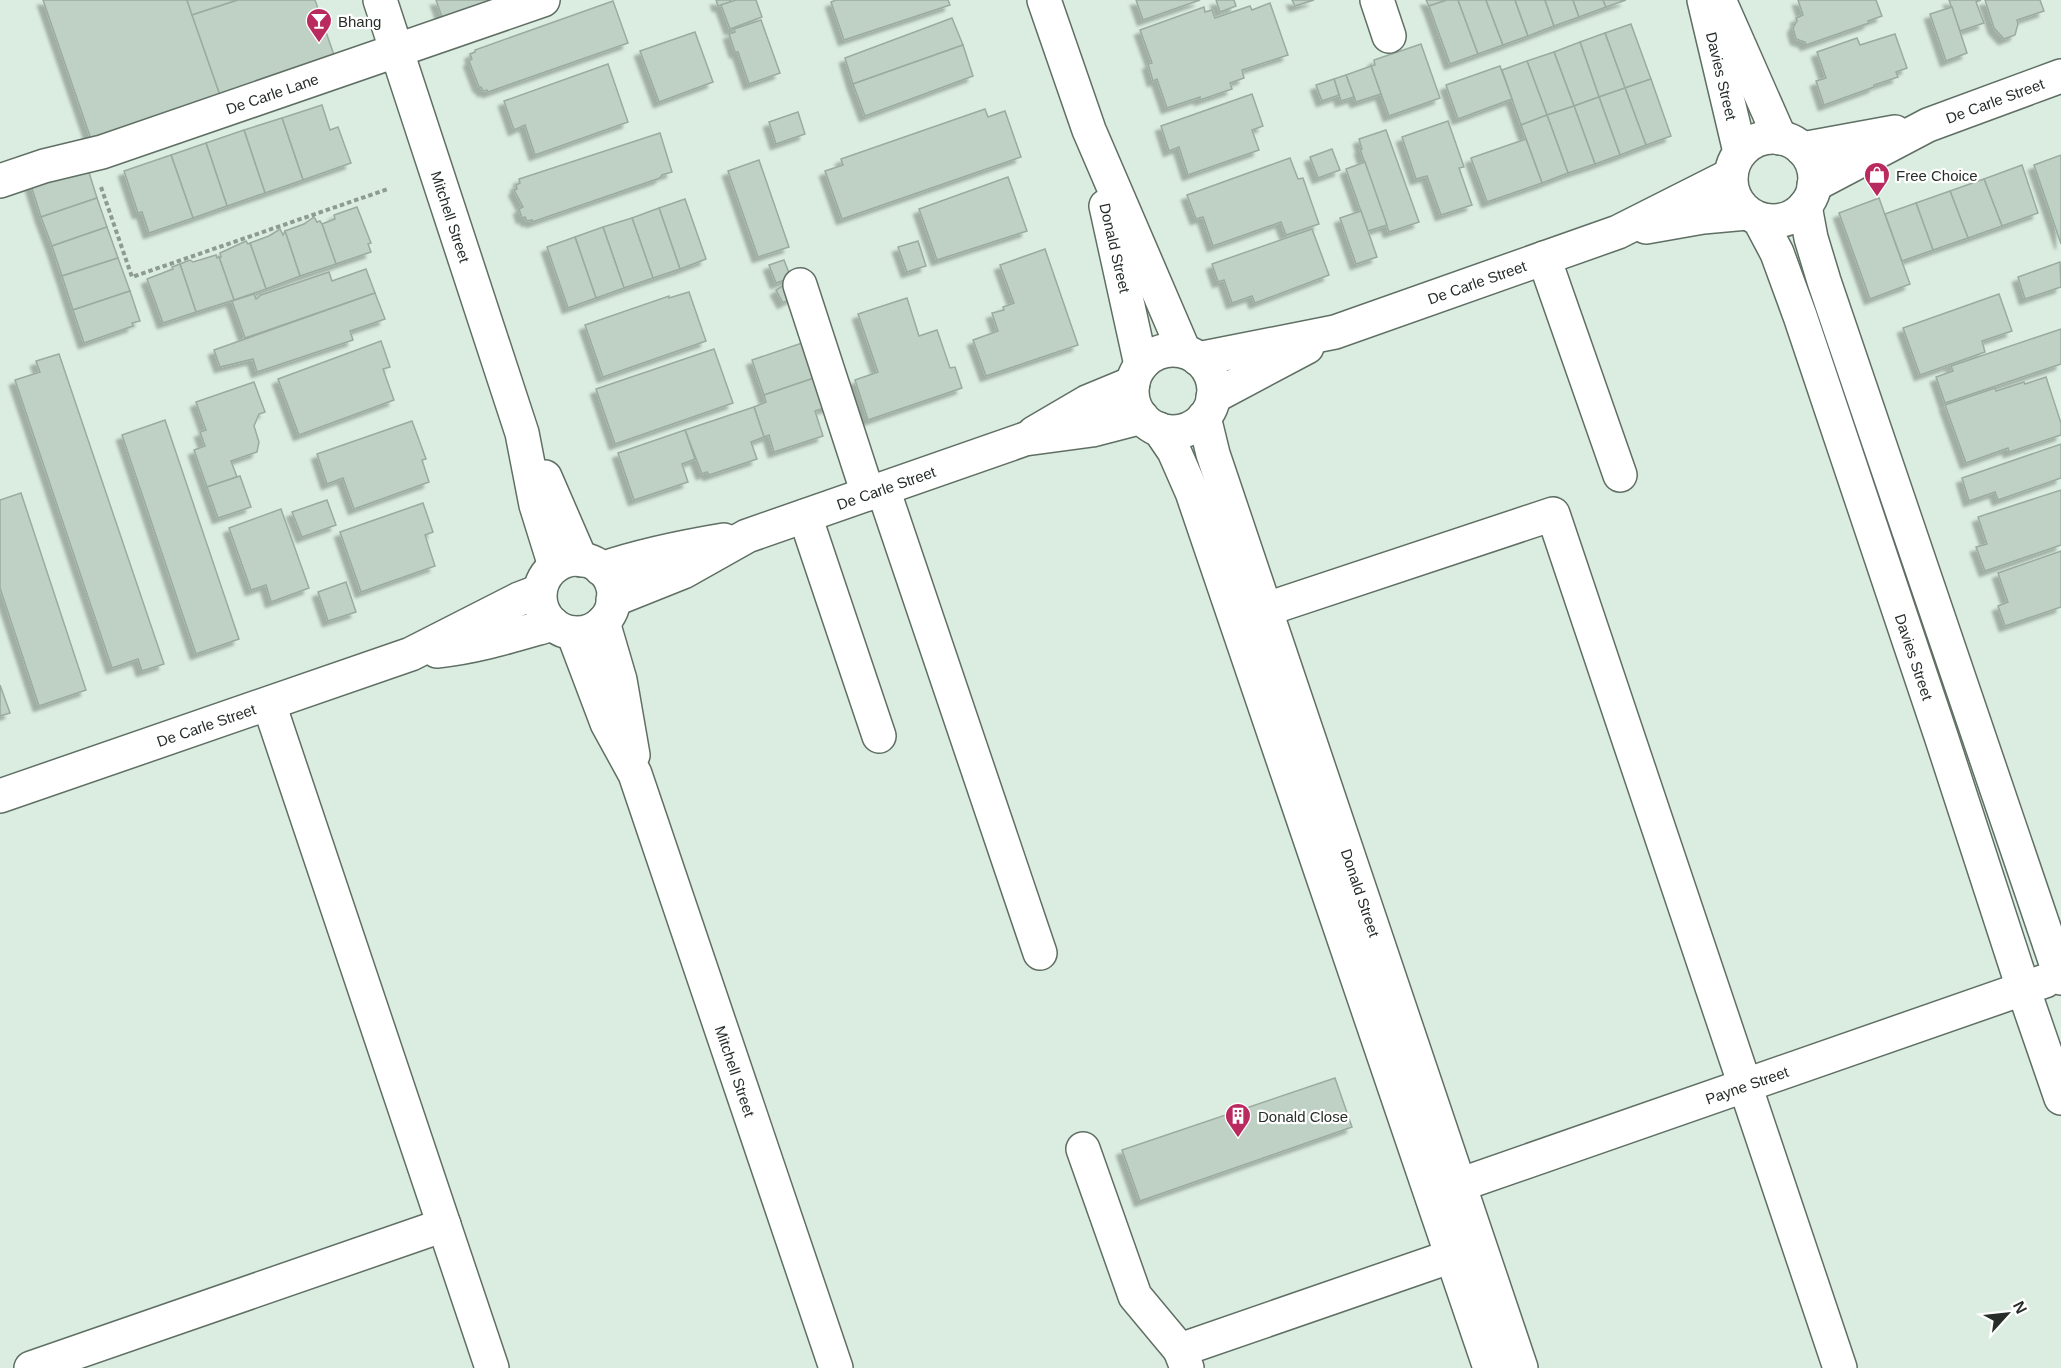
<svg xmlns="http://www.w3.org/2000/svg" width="2061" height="1368" viewBox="0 0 2061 1368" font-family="Helvetica,sans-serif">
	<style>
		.building { fill: #bfd1c4; stroke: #9aab9f; stroke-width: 1.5; filter: url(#shadow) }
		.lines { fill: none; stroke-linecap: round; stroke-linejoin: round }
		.minor-casing { stroke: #5f6f64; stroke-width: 36 }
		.path { stroke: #8e9b92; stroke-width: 4; stroke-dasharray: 4.5 3; stroke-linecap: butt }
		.minor { stroke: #fff; stroke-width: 33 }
		.labels { text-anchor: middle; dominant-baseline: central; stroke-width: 4.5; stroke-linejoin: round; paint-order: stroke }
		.poi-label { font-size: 15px; fill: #272e29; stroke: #fff; text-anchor: start }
		.street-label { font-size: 15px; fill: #272e29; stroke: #fff }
	</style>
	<defs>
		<filter id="shadow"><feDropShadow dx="-5.5" dy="5.5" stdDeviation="1.5" flood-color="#0004"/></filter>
	</defs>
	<rect width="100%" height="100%" fill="#dbede0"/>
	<g class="building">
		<path d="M43,0H187L220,95L91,139Z"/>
		<path d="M187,0H238L192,15Z"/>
		<path d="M238,0H315L334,55L220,95L192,15Z"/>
		<path d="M436,0H499L443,20Z"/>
		<path d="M716,0H731V2L718,6Z"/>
		<path d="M736,0H756L762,17L730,29L721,5Z"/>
		<path d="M836,0H948L950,5L844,40L831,2Z"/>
		<path d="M1136,0H1200L1143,20Z"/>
		<path d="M1216,0H1234L1236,6L1220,12Z"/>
		<path d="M1292,0H1314L1295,6Z"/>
		<path d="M1426,0H1447L1429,6Z"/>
		<path d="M1447,0H1458L1478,54L1450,64L1429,6Z"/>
		<path d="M1458,0H1486L1503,45L1478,54Z"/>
		<path d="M1486,0H1515L1528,36L1503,45Z"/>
		<path d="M1515,0H1545L1554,26L1528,36Z"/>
		<path d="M1545,0H1573L1579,17L1554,26Z"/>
		<path d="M1573,0H1603L1606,7L1579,17Z"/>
		<path d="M1603,0H1626L1606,7Z"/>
		<path d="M1798,0H1876L1882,16L1868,21L1869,23L1806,45L1805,42L1796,39L1793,28L1797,21L1796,18L1803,15Z"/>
		<path d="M1949,0H1981L1976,2L1984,23L1960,31Z"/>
		<path d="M1985,0H2040L2044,11L2017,20L2018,24L2015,35L2004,39L1994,28Z"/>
		<path d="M613,1L628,43L488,92L487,90L483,91L481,87H479L469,61L472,59L470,54L475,52V50Z"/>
		<path d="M1270,3L1288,55L1242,70L1244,78L1230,83L1232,89L1200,100V97L1167,108L1157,79L1153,81L1148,64L1152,63L1140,30L1204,7L1205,12L1212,10L1215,18L1250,6L1252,10Z"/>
		<path d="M1952,7L1967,53L1946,61L1930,14Z"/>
		<path d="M952,18L963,45L853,84L845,58Z"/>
		<path d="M761,20L780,73L749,84L738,52H735L729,34L735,32L734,29Z"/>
		<path d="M1631,24L1651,79L1625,88L1605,33Z"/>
		<path d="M695,32L713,82L659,102L640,51Z"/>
		<path d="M1605,33L1625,88L1599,97L1580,42Z"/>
		<path d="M1895,34L1907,68L1896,72L1898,77L1874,85V87L1824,105L1816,81L1826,78L1817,52L1857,38L1860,45Z"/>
		<path d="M1580,42L1599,97L1574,106L1554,52Z"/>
		<path d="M1421,44L1440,98L1389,116L1371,66L1375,65L1374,60Z"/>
		<path d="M963,45L973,76L865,116L853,84Z"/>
		<path d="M1554,52L1574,106L1547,115L1527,61Z"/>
		<path d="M1527,61L1547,115L1521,125L1502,70Z"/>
		<path d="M608,64L628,122L535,155L525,125L514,130L504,101Z"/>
		<path d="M1371,66L1381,94L1356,102L1346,75Z"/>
		<path d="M1500,66L1512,99L1458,119L1446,85Z"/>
		<path d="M1346,75L1354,97L1341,101L1334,79Z"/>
		<path d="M1334,79L1339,95L1322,101L1316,85Z"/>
		<path d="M1651,79L1671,136L1646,145L1625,88Z"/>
		<path d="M1625,88L1646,145L1620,155L1599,97Z"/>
		<path d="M1252,94L1263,126L1252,130L1259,150L1188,175L1179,147L1169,151L1161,126Z"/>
		<path d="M1599,97L1620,155L1595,164L1574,106Z"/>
		<path d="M322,105L330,130L338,127L351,163L303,180L282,118Z"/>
		<path d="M1574,106L1595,164L1568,173L1547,115Z"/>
		<path d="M985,109L988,117L1005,111L1021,157L842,219L825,171L843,165L841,159Z"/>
		<path d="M798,112L805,134L776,144L769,122Z"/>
		<path d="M1547,115L1568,173L1542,183L1521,125Z"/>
		<path d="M282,118L303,180L265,193L244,130Z"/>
		<path d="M1448,121L1464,167L1459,168L1472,205L1441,215L1427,176L1416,179L1402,137Z"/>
		<path d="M244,130L265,193L227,206L206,143Z"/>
		<path d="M1386,130L1419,222L1389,232L1360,149H1362L1359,139Z"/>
		<path d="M660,133L672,172L662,175L660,178L532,222V220L527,221L525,217L522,218L519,209L523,207L514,190L517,189L516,185L520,183L519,179Z"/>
		<path d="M1526,139L1542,183L1487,202L1471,158Z"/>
		<path d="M206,143L227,206L193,218L171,155Z"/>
		<path d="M1332,149L1340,170L1318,178L1310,157Z"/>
		<path d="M171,155L193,218L149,233L142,212L138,213L124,171Z"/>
		<path d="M2061,155V244L2034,165Z"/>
		<path d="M1290,158L1298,179L1303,178L1319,224L1286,235L1281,222L1213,246L1203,217L1196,219L1187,195Z"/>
		<path d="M759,160L789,247L758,257L728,171Z"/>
		<path d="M1365,162L1387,225L1368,231L1346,169Z"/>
		<path d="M2022,165L2038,213L2002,226L1984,179Z"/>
		<path d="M87,166L97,198L41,217L30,182Z"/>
		<path d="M1008,177L1027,231L937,260L919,209Z"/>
		<path d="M1984,179L2002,226L1968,238L1950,191Z"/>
		<path d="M1950,191L1968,238L1933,250L1916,203Z"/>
		<path d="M97,198L107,227L52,246L41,217Z"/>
		<path d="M1879,198L1910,284L1870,299L1839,213Z"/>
		<path d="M685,199L706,259L680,269L659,208Z"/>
		<path d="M1916,203L1933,250L1902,261L1885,214Z"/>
		<path d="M357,207L371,243L368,244L371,252L336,264L322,224L335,219L334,215Z"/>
		<path d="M659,208L680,269L653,278L632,218Z"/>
		<path d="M1361,211L1377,257L1356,264L1340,218Z"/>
		<path d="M314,217L317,222L320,221L322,224L336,264L300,276L285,231L304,224Z"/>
		<path d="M632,218L653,278L624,288L603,227Z"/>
		<path d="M107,227L118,258L62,276L52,246Z"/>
		<path d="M603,227L624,288L596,298L575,237Z"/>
		<path d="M280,229L283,235L285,231L300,276L266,289L250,243L269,236Z"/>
		<path d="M1312,229L1329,275L1255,303L1252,296L1232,303L1224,280L1218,282L1212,264Z"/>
		<path d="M575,237L596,298L568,308L547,247Z"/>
		<path d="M246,241L248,244L250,243L266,289L234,300L219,257H221L220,253Z"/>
		<path d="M918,241L926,266L907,272L898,247Z"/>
		<path d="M1045,249L1078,345L986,376L973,340L998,331L992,313L1004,310L1003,307L1014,303L1000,265Z"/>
		<path d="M216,255L217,258L219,257L234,300L196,312L180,264L190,260L193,262Z"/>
		<path d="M118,258L130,291L73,310L62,276Z"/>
		<path d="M784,260L791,278L776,283L769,265Z"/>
		<path d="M2060,262L2061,287L2025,299L2018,277Z"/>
		<path d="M180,264L196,312L163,323L147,279L173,269L172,267Z"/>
		<path d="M366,269L375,293L245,338L232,301L254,294L256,299L261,295L329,272L332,281Z"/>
		<path d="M787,283L794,297L783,303L776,290Z"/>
		<path d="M130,291L140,321L132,323L133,326L84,343L73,310Z"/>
		<path d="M689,292L706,341L603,377L585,325L669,296V298Z"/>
		<path d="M375,293L385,319L350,331L353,340L257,372L253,359L220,367L214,350Z"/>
		<path d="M1999,294L2012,331L1982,341L1985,352L1920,375L1903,328Z"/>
		<path d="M907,298L919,336L937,330L950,368L955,367L962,388L868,420L855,380L878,372L858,314Z"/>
		<path d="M2061,329V364L1945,403L1936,377L1953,371L1951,366Z"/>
		<path d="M381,341L390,367L383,369L394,400L299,435L278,379Z"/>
		<path d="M808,341L820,376L764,395L752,360Z"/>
		<path d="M714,349L733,403L615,444L596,389Z"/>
		<path d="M59,354L164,664L142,671L138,659L112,668L15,380L40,372L36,361Z"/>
		<path d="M820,376L830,406L815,411L823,436L774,452L769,435L764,437L754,407L766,402L764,395Z"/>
		<path d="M2046,377L2061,423V435L2009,452L2008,448L1966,463L1945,405L1995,388L1996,391L2024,382L2025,384Z"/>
		<path d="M254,382L265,412L259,414L254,426L259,442L257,452L231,461L237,477L207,487L194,450L205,446L200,432L206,430L196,402Z"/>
		<path d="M754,407L764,437L751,442L757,459L709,475L707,472L702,474L685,430Z"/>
		<path d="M165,420L239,639L196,654L122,435Z"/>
		<path d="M412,421L426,459L422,460L429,482L354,509L343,478L327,484L317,454Z"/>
		<path d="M685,430L695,459L682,464L688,482L634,500L618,453Z"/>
		<path d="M2061,444V478L1998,500L1995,492L1969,501L1962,478Z"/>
		<path d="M240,476L251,507L218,518L207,487Z"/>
		<path d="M2061,490V545L1985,571L1976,547L1987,544L1978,517Z"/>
		<path d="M21,493L86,690L39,706L0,588V500Z"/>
		<path d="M327,500L336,525L302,537L292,512Z"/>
		<path d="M423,503L433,532L425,535L435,566L361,592L340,532Z"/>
		<path d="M281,509L309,588L271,602L266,585L251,590L229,528Z"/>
		<path d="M2061,551V607L2005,626L1998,606L2008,602L1998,573Z"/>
		<path d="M346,582L356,612L328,621L318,592Z"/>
		<path d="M0,685L10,713L0,716Z"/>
		<path d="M1335,1078L1352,1127L1140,1201L1122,1150Z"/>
	</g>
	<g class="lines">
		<defs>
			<g id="minor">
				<path id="s1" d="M380,0L522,433L536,505L555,566"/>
				<path d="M1044,0L1089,130L1184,351"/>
				<path d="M1377,0L1389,36"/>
				<path id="s2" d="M1704,0L1740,152"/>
				<path d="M1720,2L1780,138"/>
				<circle cx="1773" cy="179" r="42"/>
				<path d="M1802,149L1895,132"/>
				<path id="s3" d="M0,181L44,166L102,152L543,0"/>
				<path id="s4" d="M1814,185L1928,125L2061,76"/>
				<path d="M1106,206L1141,365"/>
				<path d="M1805,206L1811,238L1824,281L2061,978"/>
				<path id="s5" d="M1759,219L1777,253L1800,316L1941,736L2023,988L2061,1098"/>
				<path d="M1646,227L1703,217L1747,213"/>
				<path d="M1544,258L1620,475"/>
				<path d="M800,285L868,494"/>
				<circle cx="1173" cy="391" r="41"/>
				<path id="s6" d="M1198,359L1335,332L1618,232L1731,175"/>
				<path d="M1213,397L1307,347"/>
				<path id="s7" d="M1204,417L1213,454L1521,1368"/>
				<path d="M1159,429L1174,451L1192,492L1490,1368"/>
				<path d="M1034,433L1087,402L1133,383"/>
				<path d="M545,477L581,560"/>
				<path d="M883,489L1040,953"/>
				<path d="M805,516L879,736"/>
				<circle cx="577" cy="596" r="37"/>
				<path d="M601,569C642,555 682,547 724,540"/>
				<path id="s8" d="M613,600L683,572L747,536L1025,439L1092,430L1142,417"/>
				<path d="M1267,609L1553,514L1840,1368"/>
				<path d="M603,622L620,680L633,755"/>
				<path id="s9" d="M573,633L607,723L635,774L836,1368"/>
				<path d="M437,651C477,647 514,635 553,624"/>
				<path d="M269,704L492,1368"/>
				<path id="s10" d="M0,796L411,654L519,599L540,591"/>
				<path d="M1083,1149L1135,1296L1180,1350"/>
				<path id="s11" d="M1439,1192L2045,981"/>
				<path d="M31,1368L444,1225"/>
				<path d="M1187,1368L1180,1350L1452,1256"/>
			</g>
		</defs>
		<use href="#minor" class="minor-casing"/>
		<path class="path" d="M101,187L132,277L388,189"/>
		<use href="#minor" class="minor"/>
	</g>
	<defs>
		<symbol id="bar-pin" viewBox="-11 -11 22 30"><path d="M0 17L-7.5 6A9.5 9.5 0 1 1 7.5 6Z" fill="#b92b5f" stroke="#fff"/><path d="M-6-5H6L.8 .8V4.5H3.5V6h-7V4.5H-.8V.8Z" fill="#fff"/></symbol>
		<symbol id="shop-pin" viewBox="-11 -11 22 30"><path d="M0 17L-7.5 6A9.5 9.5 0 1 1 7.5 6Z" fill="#b92b5f" stroke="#fff"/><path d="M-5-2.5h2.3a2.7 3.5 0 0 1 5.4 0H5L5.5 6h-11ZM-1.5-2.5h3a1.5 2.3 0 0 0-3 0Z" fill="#fff"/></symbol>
		<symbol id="building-pin" viewBox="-11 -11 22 30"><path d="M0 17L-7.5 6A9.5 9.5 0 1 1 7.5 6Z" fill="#b92b5f" stroke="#fff"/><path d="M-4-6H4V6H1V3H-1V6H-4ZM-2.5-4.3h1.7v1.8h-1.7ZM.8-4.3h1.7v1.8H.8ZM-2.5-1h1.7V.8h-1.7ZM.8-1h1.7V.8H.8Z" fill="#fff"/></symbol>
	</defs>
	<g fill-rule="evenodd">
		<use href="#bar-pin" x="304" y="6" width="30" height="40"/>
		<use href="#shop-pin" x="1862" y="160" width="30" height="40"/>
		<use href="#building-pin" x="1223" y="1101" width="30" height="40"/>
	</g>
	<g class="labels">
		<g class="poi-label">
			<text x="338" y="21">Bhang</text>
			<text x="1896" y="175">Free Choice</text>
			<text x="1258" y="1116">Donald Close</text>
		</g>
		<g class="street-label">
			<text stroke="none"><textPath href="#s2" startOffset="78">Davies Street</textPath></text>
			<text stroke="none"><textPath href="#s3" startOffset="286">De Carle Lane</textPath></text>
			<text stroke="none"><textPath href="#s4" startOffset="200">De Carle Street</textPath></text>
			<text stroke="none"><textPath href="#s1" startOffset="228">Mitchell Street</textPath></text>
			<text transform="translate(1115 248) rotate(77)">Donald Street</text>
			<text stroke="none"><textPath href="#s6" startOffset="290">De Carle Street</textPath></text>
			<text stroke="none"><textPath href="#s8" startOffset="296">De Carle Street</textPath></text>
			<text stroke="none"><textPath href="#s5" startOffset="465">Davies Street</textPath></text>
			<text stroke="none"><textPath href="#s10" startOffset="218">De Carle Street</textPath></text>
			<text stroke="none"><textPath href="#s7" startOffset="501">Donald Street</textPath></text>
			<text stroke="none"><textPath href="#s9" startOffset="468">Mitchell Street</textPath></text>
			<text stroke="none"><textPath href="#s11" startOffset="326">Payne Street</textPath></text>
		</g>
	</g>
	<g transform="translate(2007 1314) rotate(63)" stroke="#ffffff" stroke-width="4.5" paint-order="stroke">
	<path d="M0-4.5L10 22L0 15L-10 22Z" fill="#272e29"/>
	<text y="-9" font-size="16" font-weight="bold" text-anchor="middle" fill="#272e29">N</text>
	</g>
</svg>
